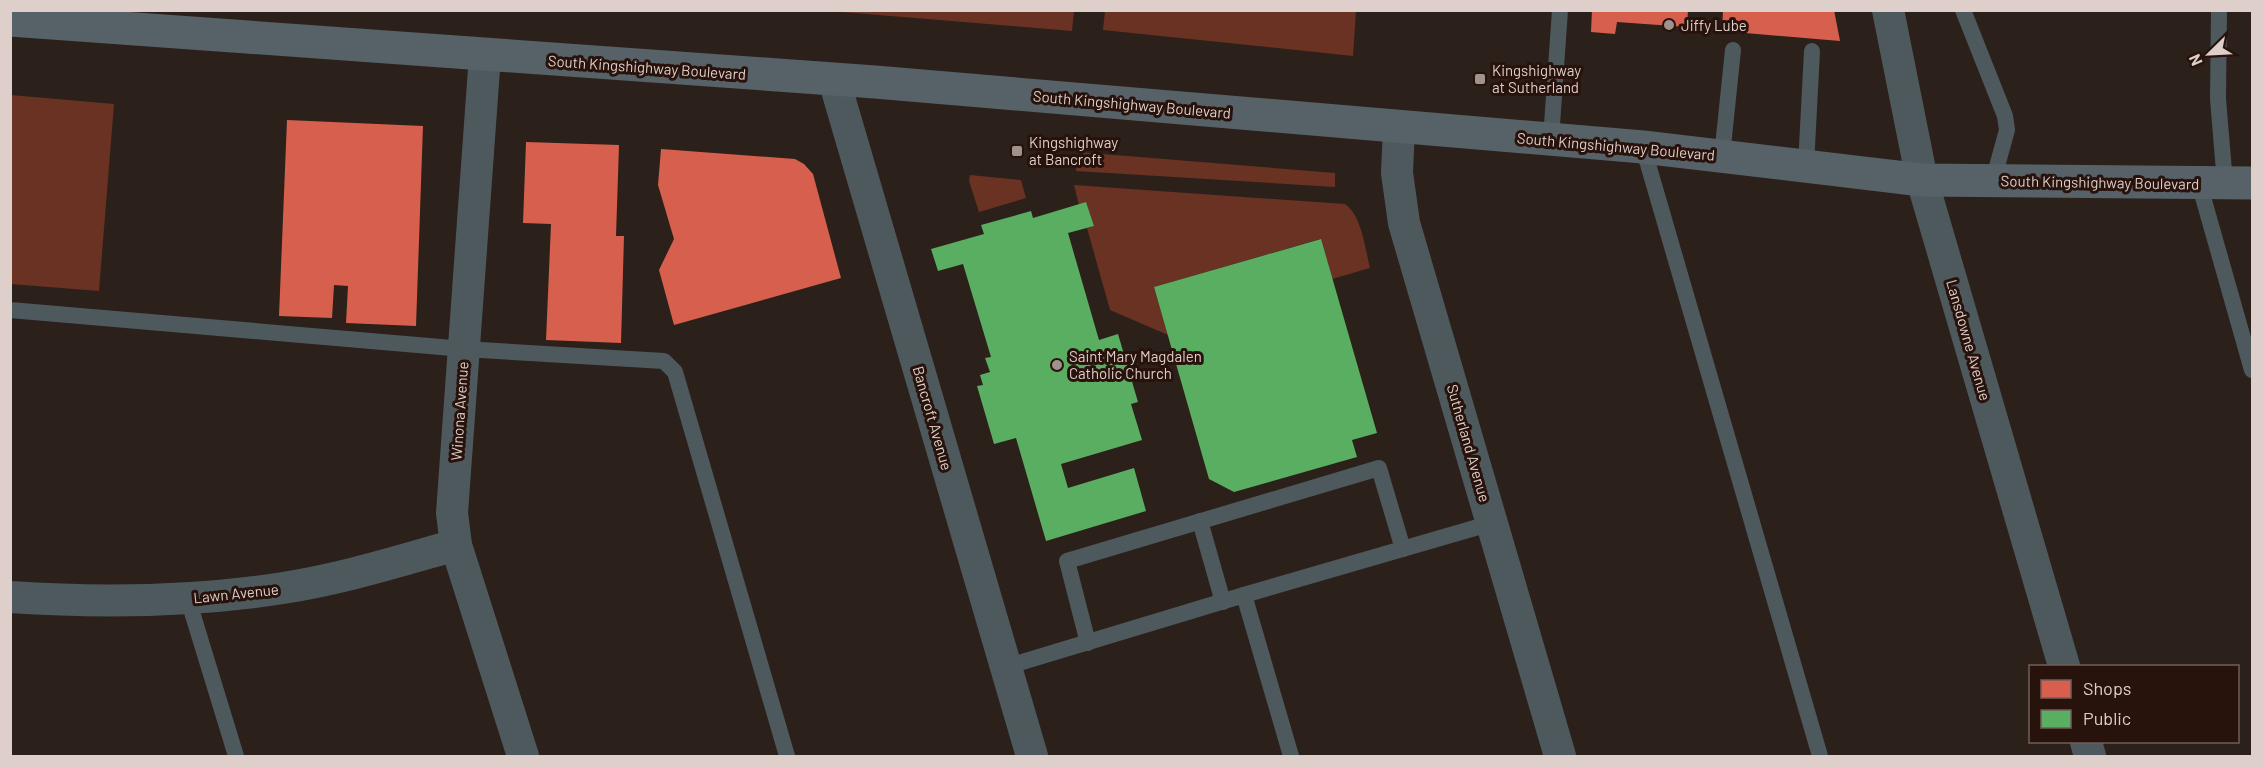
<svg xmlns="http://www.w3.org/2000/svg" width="2263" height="767" viewBox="0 0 2263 767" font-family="Barlow,sans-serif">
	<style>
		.green { fill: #693223 }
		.shops { fill: #d6604d }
		.public { fill: #5aae61 }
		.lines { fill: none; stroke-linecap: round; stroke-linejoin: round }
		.lane { stroke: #4e595e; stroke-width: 16 }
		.street { stroke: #4e595e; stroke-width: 32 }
		.primary { stroke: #566268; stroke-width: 33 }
		.poi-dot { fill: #a0928d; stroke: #28120c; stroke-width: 2 }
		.labels { text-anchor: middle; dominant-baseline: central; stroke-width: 6; stroke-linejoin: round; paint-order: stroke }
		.poi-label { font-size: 15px; fill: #decfca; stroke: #28120c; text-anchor: start }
		.street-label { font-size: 15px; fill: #decfca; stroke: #28120c }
	</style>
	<rect width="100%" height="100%" fill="#2c201b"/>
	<g class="green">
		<path d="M830,11L1074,10V11L1072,31Z"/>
		<path d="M1105,11H1356L1353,56L1103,30Z"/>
		<path d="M11,95L114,104L99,291L11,284Z"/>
		<path d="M1078,152L1335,173V187L1076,171Z"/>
		<path d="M970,175L1021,180L1026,198L979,212L969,181Z"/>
		<path d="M1074,185L1345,204C1362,216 1365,248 1370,268L1332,279L1320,239L1154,287L1168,335L1110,310L1087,228L1094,226L1086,203L1079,205Z"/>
	</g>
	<g class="shops">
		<path d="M1592,10H1688L1687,27L1617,22L1615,34L1591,32Z"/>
		<path d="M1723,10H1834L1840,41L1722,31Z"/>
		<path d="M287,120L423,126L416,326L346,323L348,286L334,285L332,318L279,316Z"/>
		<path d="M526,142L619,145L616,236H624L621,343L546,340L551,224L523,223Z"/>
		<path d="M661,149L795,159L804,164L813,174L841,278L674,325L659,270L674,239L658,185Z"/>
	</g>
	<g class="public">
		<path d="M1086,202L1094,226L1068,233L1099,340L1118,334L1138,402L1131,404L1142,440L1061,464L1068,488L1134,468L1146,511L1046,541L1016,438L994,444L977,386L983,385L980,375L990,372L985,358L991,357L963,264L938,271L931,249L984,234L981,225L1031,211L1033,218Z"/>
		<path d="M1321,239L1377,433L1352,440L1357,457L1234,492L1209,479L1154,287Z"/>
	</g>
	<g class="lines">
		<g class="lane">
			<path d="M1963,10L2005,116L2007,130L1993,181"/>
			<path d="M2219,10L2218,99L2225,183"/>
			<path d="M1551,139L1560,10"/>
			<path d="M1643,147L1820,756"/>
			<path d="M1722,156L1733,50"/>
			<path d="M1806,166L1812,51"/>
			<path d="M2199,183L2252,370"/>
			<path d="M10,310L464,349L664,361L675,372L787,756"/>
			<path d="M1200,521L1223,602"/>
			<path d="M1244,595L1291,756"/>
			<path d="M188,599L236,756"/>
			<path d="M1088,643L1067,561L1379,468L1403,549"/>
			<path d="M1006,667L1244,595L1492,523"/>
		</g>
		<g class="street">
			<path d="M1888,10L1922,180L2064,666"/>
			<path d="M485,55L452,513L456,545L523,756"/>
			<path d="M834,80L1032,756"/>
			<path d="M1399,127L1397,173L1404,223L1560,756"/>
			<path d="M10,597C101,603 193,602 283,588C342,579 399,561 456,545"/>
			<path d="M2086,742L2090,756"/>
		</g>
		<path class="primary" d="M10,20L875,82L1643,147L1922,180L2252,183"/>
	</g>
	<g class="poi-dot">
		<circle cx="1669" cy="25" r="6"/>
		<rect x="1474" y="73" width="12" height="12" rx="3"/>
		<rect x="1011" y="145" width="12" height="12" rx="3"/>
		<circle cx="1057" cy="365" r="6"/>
	</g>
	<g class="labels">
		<g class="poi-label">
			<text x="1681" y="25">Jiffy Lube</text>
			<text x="1492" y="70">Kingshighway<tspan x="1492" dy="17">at Sutherland</tspan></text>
			<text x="1029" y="142">Kingshighway<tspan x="1029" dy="17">at Bancroft</tspan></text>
			<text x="1069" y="356">Saint Mary Magdalen<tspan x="1069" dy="17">Catholic Church</tspan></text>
		</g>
		<g class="street-label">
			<text transform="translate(647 67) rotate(4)">South Kingshighway Boulevard</text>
			<text transform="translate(1132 104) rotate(5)">South Kingshighway Boulevard</text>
			<text transform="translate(1616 146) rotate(5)">South Kingshighway Boulevard</text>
			<text transform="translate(2100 182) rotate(1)">South Kingshighway Boulevard</text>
			<text transform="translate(1969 340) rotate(74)">Lansdowne Avenue</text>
			<text transform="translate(459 411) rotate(-86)">Winona Avenue</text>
			<text transform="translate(933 418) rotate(74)">Bancroft Avenue</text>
			<text transform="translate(1469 443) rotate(74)">Sutherland Avenue</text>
			<text transform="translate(236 593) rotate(-6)">Lawn Avenue</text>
		</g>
	</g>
	<rect width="2263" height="767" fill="none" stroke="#decfca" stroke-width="24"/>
	<rect x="2029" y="665" width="210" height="78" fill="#28120c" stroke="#715e58" stroke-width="1.5"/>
	<rect x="2041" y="680" width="30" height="18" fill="#d6604d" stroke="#715e58" stroke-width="1.5"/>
	<text x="2083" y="695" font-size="18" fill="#decfca">Shops</text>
	<rect x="2041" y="710" width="30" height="18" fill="#5aae61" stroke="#715e58" stroke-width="1.5"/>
	<text x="2083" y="725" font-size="18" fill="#decfca">Public</text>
	<g transform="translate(2209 54) rotate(246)" stroke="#28120c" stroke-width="4.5" paint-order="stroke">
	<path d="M0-4.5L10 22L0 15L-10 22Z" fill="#decfca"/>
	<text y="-9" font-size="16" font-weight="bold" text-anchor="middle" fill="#decfca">N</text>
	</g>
</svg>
